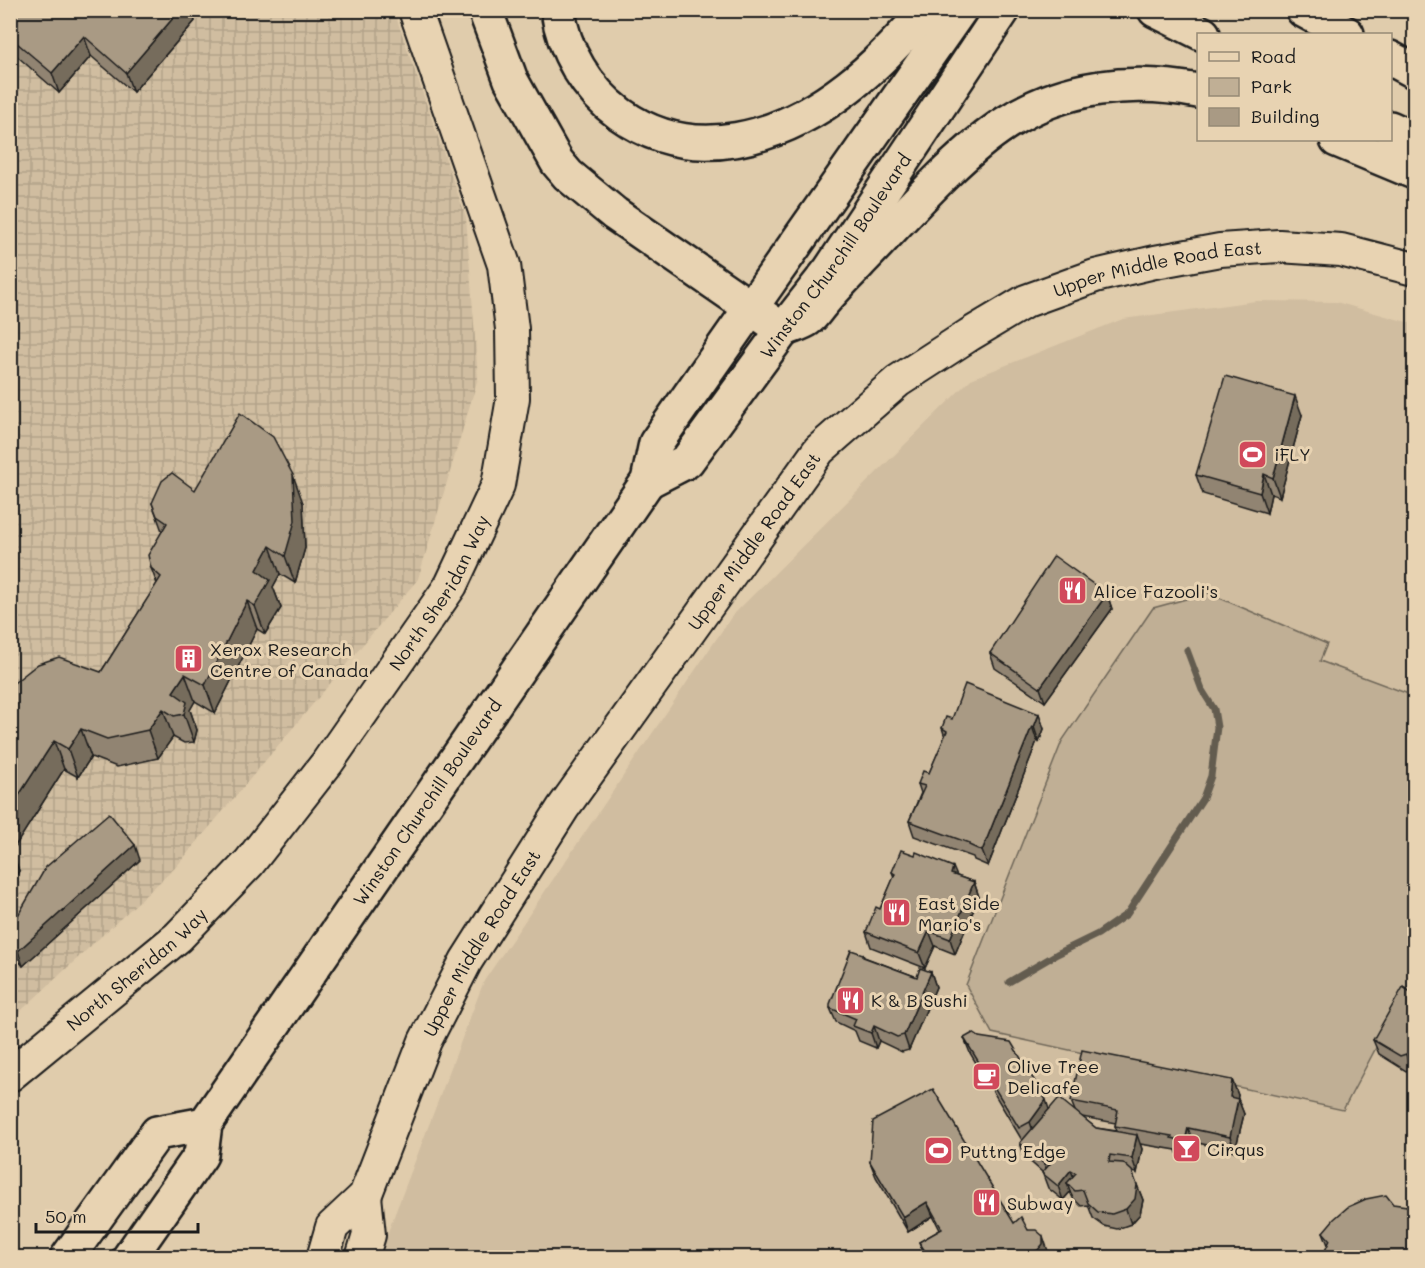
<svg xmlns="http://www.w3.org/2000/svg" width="1425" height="1268" viewBox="0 0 1425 1268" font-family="Mali,sans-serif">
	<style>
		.built { fill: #d0bda0 }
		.industrial { fill: url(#industrial-grid) }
		.park { fill: #c0af95; stroke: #6e6658; stroke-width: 1.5 }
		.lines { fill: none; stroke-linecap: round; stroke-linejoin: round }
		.stream { stroke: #635c50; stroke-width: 7 }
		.minor-casing { stroke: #1c1c1c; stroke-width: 36 }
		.major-casing { stroke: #1c1c1c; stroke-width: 38 }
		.highway-casing { stroke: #1c1c1c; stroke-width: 38 }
		.minor { stroke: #e8d3b2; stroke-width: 32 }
		.major { stroke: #e8d3b2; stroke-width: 33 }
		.highway { stroke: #e8d3b2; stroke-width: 33 }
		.wall { fill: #918472; stroke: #1c1c1c; stroke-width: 1.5; fill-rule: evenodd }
		.shaded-wall { fill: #766c5c; stroke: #1c1c1c; stroke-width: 1.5 }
		.building { fill: #a99a84; stroke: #1c1c1c; stroke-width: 1.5 }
		.labels { text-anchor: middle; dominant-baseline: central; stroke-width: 6; stroke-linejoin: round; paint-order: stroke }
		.street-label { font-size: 18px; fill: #1c1c1c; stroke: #e8d3b2 }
		.poi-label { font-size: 18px; fill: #1c1c1c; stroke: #e8d3b2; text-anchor: start }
	</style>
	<defs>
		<pattern id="industrial-grid" width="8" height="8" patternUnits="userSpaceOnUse" patternTransform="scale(1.5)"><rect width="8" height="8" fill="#d0bda0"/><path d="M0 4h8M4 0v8" fill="none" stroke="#b2a289"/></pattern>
	</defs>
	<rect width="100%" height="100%" fill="#e0ccac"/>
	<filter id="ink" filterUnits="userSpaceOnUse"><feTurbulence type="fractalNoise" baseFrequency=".0167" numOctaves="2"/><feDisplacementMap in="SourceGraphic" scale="12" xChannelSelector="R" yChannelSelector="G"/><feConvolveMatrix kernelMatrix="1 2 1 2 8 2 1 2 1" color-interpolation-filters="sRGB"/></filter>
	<g filter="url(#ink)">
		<path class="built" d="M1256,301L1336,302L1414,324V1257L378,1258L484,981L732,616L971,379L1123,319Z"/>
		<path class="industrial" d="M11,11H394L466,217L478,378L418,579L176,867L11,1020Z"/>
		<path class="park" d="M1208,593L1327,644L1320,661L1414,696V976L1343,1110L992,1033L966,985L1062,741L1153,608Z"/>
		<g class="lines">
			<path class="stream" d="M1009,982L1057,954L1098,934L1127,914L1203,798L1211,776L1217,727L1214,709L1202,690L1187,650"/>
			<defs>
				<g id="minor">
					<path id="s1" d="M10,1075L178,937L249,863L327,763L451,585L498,485L513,398L512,329L504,265L415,10"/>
					<path id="s2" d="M323,1258L332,1227L365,1196L425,1041L466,961L563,808L819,450L898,381L969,335L1026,301L1095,276L1155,262L1220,250L1279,246L1341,250L1414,269"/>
					<path d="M362,1258L369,1235L365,1196"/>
				</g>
				<g id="major">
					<path id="s3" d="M648,481L687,461L783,330L830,270L1003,10"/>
					<path d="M67,1258L157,1133L205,1124"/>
					<path id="s4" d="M129,1258L201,1155L205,1124L648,481L656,443L960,10"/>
				</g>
				<g id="highway">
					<path d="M485,10L511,80L557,162L568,175L615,214L783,330C791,326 801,324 808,319C814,315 818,307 823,302C835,288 848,275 860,262C903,218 955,156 1006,123C1063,86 1132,78 1198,91"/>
					<path d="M558,10C563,50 587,90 620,114C694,167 782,138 848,87C877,65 902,37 927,10"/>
					<path d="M1155,10L1203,34"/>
					<path d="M1303,10L1347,34"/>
					<path d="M1390,58L1414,71"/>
					<path d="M1390,128L1414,139"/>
					<path d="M1337,140L1414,172"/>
				</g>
			</defs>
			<use href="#minor" class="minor-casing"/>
			<use href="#major" class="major-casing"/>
			<use href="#highway" class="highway-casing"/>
			<use href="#minor" class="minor"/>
			<use href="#major" class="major"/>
			<use href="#highway" class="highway"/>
		</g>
		<g class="wall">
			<path d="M10,10H191L195,21L133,92L91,56L59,93L10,50Z"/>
			<path d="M1302,415L1280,497L1271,494L1267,513L1203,494L1196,475Z"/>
			<path d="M195,490L303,503L305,548L295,583L280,574L273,587L281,608L265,634L257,629L215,713L195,701L190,710L197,730L194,742L184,743L173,737L158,758L117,767L91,757L78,777L64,769L12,851L19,871L10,885V686L101,672L157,584L151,568L162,531L152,503Z"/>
			<path d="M1107,594L1112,609L1045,702L995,668L990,653Z"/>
			<path d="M1039,714L1044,729L1039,742L1037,741L988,866L974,860L973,857L914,836L909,821L921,793L918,784L929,773L945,737L942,728L952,719Z"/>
			<path d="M140,860L23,966L11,952L10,929Z"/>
			<path d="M892,872L957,876L974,882L979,897L955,954L935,946L925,968L871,947L866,932L880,909L894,877Z"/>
			<path d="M863,954L864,957L917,977L931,972L936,987L909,1050L902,1052L879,1041L876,1048L859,1041L855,1031L836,1022L830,1008Z"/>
			<path d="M1414,994V1075L1413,1076L1411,1069L1406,1071L1379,1054L1373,1040Z"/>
			<path d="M964,1038L1049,1109L1075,1111L1071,1101L1232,1080L1238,1095L1237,1099H1238L1244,1114L1235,1151L1193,1142L1190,1156L1177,1153L1176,1150L1140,1144L1142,1149L1137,1173L1132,1172L1143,1200L1140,1214L1131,1224L1117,1229L1104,1226L1093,1218L1088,1205L1081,1206L1073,1198L1070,1192L1063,1200L1048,1188L1042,1172L1025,1157L1020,1143L1022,1140L970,1053ZM1082,1117L1116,1123L1115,1126L1117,1131L1096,1128Z"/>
			<path d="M870,1162L1028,1230L1048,1251V1257H925L919,1242L940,1230L933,1216L908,1232L876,1177Z"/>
			<path d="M1393,1204L1328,1245L1323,1232Z"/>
		</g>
		<g class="shaded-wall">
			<path d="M180,10H191L195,21L133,92L126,73Z"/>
			<path d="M84,36L91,56L59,93L52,73Z"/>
			<path d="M1295,396L1302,415L1280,497L1273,478Z"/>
			<path d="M1264,474L1271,494L1267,513L1260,493Z"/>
			<path d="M293,475L303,503L305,548L295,583L285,556Z"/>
			<path d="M270,546L280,574L273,587L281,608L265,634L255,606L257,570Z"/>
			<path d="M1107,594L1112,609L1045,702L1040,688Z"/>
			<path d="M247,601L257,629L215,713L205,685Z"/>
			<path d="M185,674L195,701L190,710L197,730L194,742L184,714L173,692Z"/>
			<path d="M163,709L173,737L158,758L148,730Z"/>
			<path d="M1039,714L1044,729L1039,742L1034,727Z"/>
			<path d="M1032,726L1037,741L988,866L982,851Z"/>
			<path d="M81,729L91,757L78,777L68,749Z"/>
			<path d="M54,741L64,769L12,851L19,871L10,885V809Z"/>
			<path d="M135,845L140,860L23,966L18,951Z"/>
			<path d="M953,867L959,881L951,874Z"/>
			<path d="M974,882L979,897L955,954L950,939Z"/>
			<path d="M929,931L935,946L925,968L919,953Z"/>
			<path d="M931,972L936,987L909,1050L904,1035Z"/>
			<path d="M874,1026L879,1041L876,1048L871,1033Z"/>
			<path d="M1232,1080L1238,1095L1236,1110L1238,1099L1244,1114L1235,1151L1230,1137V1097Z"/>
			<path d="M1046,1100L1051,1115L1035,1137L1030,1122Z"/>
			<path d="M1188,1128L1193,1142L1190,1156L1185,1141Z"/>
			<path d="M1137,1135L1142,1149L1137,1173L1132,1158Z"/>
			<path d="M1053,1154L1058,1169L1050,1179L1044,1164Z"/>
			<path d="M1071,1170L1076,1184L1067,1183L1070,1192L1063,1200L1058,1186Z"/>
			<path d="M1137,1185L1143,1200L1140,1214L1131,1224L1126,1209Z"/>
			<path d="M927,1202L933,1216L908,1232L903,1217Z"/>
			<path d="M1043,1236L1048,1251V1257H1041L1038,1250Z"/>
		</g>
		<g class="building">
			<path d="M10,10H180L126,73L84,36L52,73L10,37Z"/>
			<path d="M1225,376L1295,396L1273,478L1264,474L1260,493L1196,475Z"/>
			<path d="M240,413L273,437L293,475L295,521L285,556L270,546L257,570L270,580L255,606L247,601L205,685L185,674L173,692L187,702L184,714L174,716L163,709L148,730L107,739L81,729L68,749L54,741L10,809V686L38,664L59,657L101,672L161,577L151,568L148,555L167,523L157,516L152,503L162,481L172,473L195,490Z"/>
			<path d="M1054,556L1107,594L1040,688L990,653Z"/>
			<path d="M965,684L1039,714L1034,727L1032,726L982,851L969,845V843L909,821L925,786L918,784L923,771L929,773L947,731L942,728L946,717L952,719Z"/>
			<path d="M109,813L135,845L18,951L10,943V929L46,867Z"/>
			<path d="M901,850L915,855L916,852L953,867L951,874L974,882L950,939L929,931L919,953L866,932L876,907L880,909L895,874L892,872Z"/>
			<path d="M851,950L863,954V957L917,977L920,968L931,972L904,1035L897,1037L874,1026L871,1033L853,1026L856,1019L830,1008V1004Z"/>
			<path d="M1403,987L1414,994V1059L1408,1061L1406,1054L1400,1056L1373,1040Z"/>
			<path d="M973,1033L979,1037L1011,1042L1046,1100L1030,1122L1019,1128L964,1038Z"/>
			<path d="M1082,1050L1232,1080L1230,1097L1238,1099L1230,1137L1188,1128L1185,1141L1171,1138L1172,1136L1115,1126L1118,1110L1071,1101Z"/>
			<path d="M933,1089L1014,1223L1021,1217L1028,1230H1036L1043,1236V1244L1038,1250L1030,1254L1021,1253L1013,1257H929L919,1242L942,1229L927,1202L903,1217L870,1162L873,1121Z"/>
			<path d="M1059,1098L1096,1128L1137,1135L1132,1158L1110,1155L1109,1162L1123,1163L1132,1171L1137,1185L1135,1199L1126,1209L1112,1214L1098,1212L1088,1203L1083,1190L1075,1191L1067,1183L1076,1173L1071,1170L1058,1186L1042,1173L1056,1157L1053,1154L1044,1164L1020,1143Z"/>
			<path d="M1386,1195L1393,1204L1414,1207V1257H1322L1330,1240L1323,1232L1334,1219L1348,1207L1366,1199Z"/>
			<path d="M1250,1253L1253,1257H1243Z"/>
		</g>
	</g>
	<defs>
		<symbol id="stadium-square" viewBox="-11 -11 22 22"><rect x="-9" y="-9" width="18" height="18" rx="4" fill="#d1495b" stroke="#e8d3b2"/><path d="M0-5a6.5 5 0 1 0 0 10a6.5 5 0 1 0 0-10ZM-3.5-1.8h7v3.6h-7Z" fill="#fff"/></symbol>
		<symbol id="restaurant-square" viewBox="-11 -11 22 22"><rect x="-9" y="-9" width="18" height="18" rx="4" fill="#d1495b" stroke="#e8d3b2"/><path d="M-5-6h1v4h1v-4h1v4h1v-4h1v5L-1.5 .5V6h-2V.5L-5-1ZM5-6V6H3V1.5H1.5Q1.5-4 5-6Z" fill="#fff"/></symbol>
		<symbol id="building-square" viewBox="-11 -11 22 22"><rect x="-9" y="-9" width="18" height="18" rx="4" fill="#d1495b" stroke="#e8d3b2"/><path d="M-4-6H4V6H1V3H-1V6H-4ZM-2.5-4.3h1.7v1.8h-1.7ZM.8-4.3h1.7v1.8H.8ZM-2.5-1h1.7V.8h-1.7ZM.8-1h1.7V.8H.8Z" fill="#fff"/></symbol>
		<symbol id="cafe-square" viewBox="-11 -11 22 22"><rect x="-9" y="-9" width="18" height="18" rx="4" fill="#d1495b" stroke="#e8d3b2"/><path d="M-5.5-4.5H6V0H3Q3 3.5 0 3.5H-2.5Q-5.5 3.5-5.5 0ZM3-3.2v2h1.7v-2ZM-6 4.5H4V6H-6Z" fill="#fff"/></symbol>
		<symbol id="bar-square" viewBox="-11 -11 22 22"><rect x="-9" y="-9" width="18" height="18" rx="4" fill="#d1495b" stroke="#e8d3b2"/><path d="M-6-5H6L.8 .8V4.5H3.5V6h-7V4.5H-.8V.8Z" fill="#fff"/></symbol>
	</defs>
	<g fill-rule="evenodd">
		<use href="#stadium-square" x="1236" y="438" width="33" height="33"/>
		<use href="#restaurant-square" x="1056" y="574" width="33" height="33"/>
		<use href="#building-square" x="172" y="642" width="33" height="33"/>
		<use href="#restaurant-square" x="880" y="896" width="33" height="33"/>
		<use href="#restaurant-square" x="834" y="984" width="33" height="33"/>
		<use href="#cafe-square" x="970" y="1060" width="33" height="33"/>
		<use href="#bar-square" x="1170" y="1132" width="33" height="33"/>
		<use href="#stadium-square" x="922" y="1134" width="33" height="33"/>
		<use href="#restaurant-square" x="970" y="1186" width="33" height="33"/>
	</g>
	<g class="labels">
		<g class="street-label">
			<text stroke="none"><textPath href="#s3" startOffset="297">Winston Churchill Boulevard</textPath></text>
			<text stroke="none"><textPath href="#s2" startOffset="1347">Upper Middle Road East</textPath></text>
			<text stroke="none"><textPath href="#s2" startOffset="843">Upper Middle Road East</textPath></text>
			<text stroke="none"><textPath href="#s1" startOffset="651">North Sheridan Way</textPath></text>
			<text stroke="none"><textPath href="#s4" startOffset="548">Winston Churchill Boulevard</textPath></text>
			<text stroke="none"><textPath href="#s2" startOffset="357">Upper Middle Road East</textPath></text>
			<text stroke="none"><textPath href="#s1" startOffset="165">North Sheridan Way</textPath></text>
		</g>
		<g class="poi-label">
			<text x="1274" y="454">iFLY</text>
			<text x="1093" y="591">Alice Fazooli's</text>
			<text x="210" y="649">Xerox Research<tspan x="210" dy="21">Centre of Canada</tspan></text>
			<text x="918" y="903">East Side<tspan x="918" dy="21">Mario's</tspan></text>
			<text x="871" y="1000">K &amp; B Sushi</text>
			<text x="1007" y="1066">Olive Tree<tspan x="1007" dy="21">Delicafe</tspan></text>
			<text x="1207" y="1149">Cirqus</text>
			<text x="960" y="1151">Puttng Edge</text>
			<text x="1007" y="1203">Subway</text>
		</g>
	</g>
	<rect width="1425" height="1268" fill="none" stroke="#e8d3b2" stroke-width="36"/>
	<rect x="18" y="18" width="1389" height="1232" fill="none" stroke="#1c1c1c" stroke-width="2" filter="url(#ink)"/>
	<rect x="1197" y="33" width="195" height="108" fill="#e8d3b2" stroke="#968a76" stroke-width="1.5"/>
	<rect x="1209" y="52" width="30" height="9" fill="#e8d3b2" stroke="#968a76" stroke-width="1.5"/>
	<text x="1251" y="63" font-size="18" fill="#1c1c1c">Road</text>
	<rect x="1209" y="78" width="30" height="18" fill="#c0af95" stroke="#968a76" stroke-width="1.5"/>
	<text x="1251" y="93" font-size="18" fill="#1c1c1c">Park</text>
	<rect x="1209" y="108" width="30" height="18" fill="#a99a84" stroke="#968a76" stroke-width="1.5"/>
	<text x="1251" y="123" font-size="18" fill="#1c1c1c">Building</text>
	<path d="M36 1223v9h162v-9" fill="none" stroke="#1c1c1c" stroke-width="3"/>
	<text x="45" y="1223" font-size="18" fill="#1c1c1c" stroke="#e8d3b2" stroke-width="4.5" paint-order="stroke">50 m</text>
</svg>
